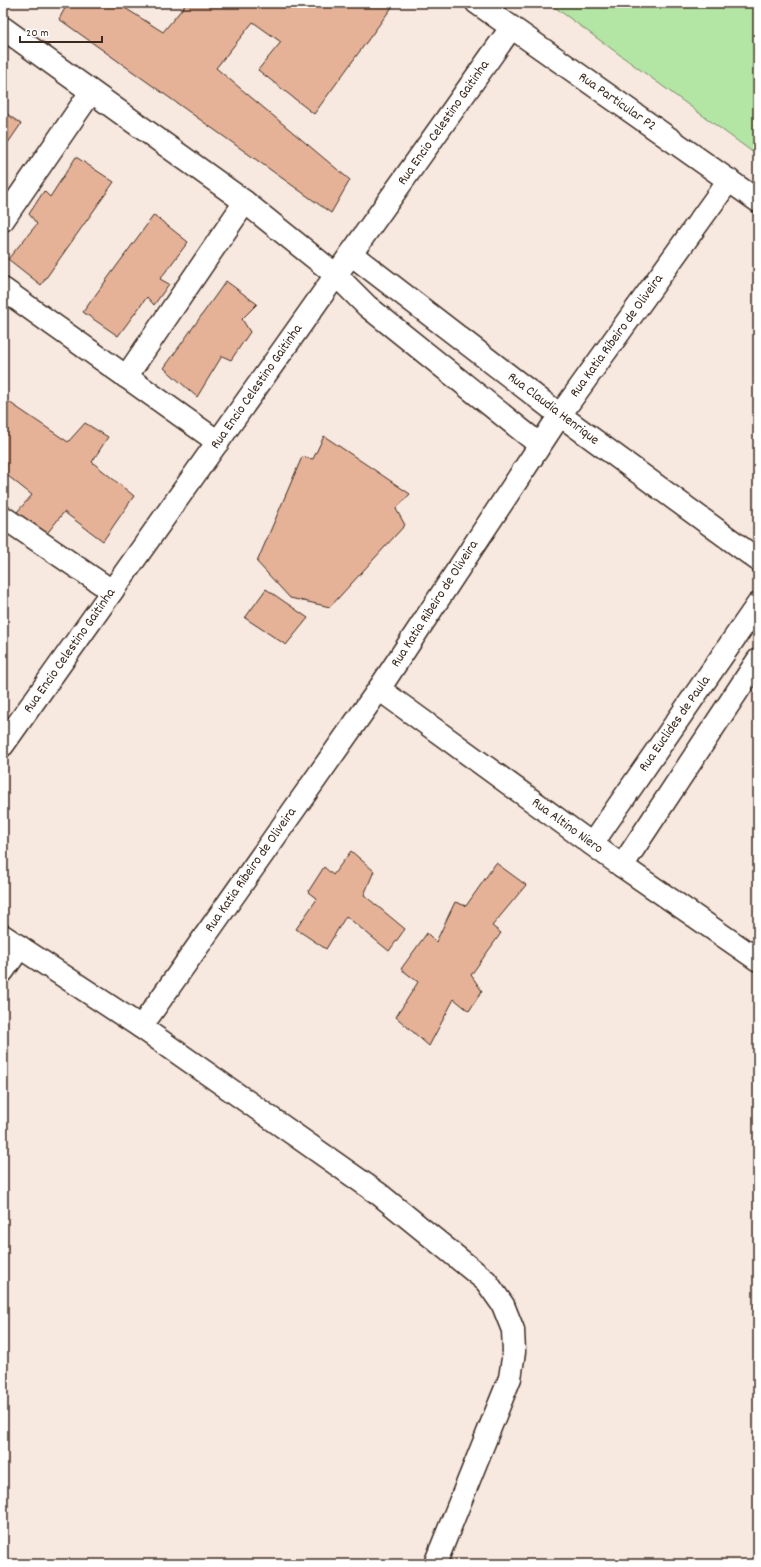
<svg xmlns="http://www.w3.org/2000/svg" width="761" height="1567" viewBox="0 0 761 1567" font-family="Dekko,sans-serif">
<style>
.green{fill:#b3e5a5;stroke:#778862}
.building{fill:#e5b298;stroke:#3b2a1e}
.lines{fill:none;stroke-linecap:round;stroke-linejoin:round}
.street-casing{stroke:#3b2a1e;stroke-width:25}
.street{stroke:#fff;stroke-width:22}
.labels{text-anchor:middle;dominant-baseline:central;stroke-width:3.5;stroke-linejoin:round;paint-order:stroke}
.street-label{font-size:14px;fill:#3b2a1e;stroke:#fff}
</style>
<rect width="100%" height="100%" fill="#f7e8e0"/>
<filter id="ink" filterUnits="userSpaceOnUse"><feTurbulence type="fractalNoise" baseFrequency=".025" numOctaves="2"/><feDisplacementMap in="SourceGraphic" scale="8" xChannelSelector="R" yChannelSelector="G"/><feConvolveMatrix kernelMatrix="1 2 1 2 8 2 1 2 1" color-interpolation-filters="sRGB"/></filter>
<g filter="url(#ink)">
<polygon class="green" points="549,3 742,3 758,10 758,156"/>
<g class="building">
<polygon points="68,3 117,3 163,32 187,3 395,3 314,114 258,70 281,42 253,22 216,68 350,180 331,213 59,19"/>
<polygon points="3,111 21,124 3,150"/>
<polygon points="76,157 114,182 41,285 8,259 37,224 29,214 44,191 50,197"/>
<polygon points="154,215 188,242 160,279 169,284 154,305 147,297 118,336 83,312"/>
<polygon points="226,281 257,304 242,319 250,332 231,360 222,356 197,397 164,368"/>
<polygon points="3,398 68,442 85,423 108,437 92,462 134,496 103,541 64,512 45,536 17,512 32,495 3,472"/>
<polygon points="324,436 410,494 396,509 405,525 330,607 290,598 257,562 302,457 313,459"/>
<polygon points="266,589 308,618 286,645 245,618"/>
<polygon points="351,851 374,871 364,895 405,929 389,951 346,916 326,949 296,929 317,899 308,892 324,867 333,875"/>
<polygon points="496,863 526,885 492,926 501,933 471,975 482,991 469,1011 454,999 429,1046 396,1017 418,982 401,969 427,933 436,942 455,902 466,906"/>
</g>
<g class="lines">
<defs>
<g id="street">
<polyline points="477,3 758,201"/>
<polyline points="3,28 245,202 336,275 367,306 540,445"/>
<polyline points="3,220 91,92"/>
<polyline points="351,254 560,415 758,560"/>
<polyline points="3,289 218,442"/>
<polyline points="126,377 245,202"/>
<polyline points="3,517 112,591"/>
<polyline points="379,689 622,866 758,960"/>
<polyline points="3,745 511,28"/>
<polyline points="592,844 758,604"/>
<polyline points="622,866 758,660"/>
<polyline points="3,936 141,1027 379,1194 486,1281 503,1305 513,1330 514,1352 510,1378 435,1564"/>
<polyline points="3,971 20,947"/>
<polyline points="141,1027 379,689 560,415 729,180"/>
</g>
</defs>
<use href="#street" class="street-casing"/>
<use href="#street" class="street"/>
</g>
</g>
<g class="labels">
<g class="street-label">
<text transform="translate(617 102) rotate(35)">Rua Particular P2</text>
<text transform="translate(444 123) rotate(-55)">Rua Encio Celestino Gaitinha</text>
<text transform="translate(617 336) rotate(-54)">Rua Katia Ribeiro de Oliveira</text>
<text transform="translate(257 387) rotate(-55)">Rua Encio Celestino Gaitinha</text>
<text transform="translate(553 409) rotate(37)">Rua Claudia Henrique</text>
<text transform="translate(435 604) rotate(-57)">Rua Katia Ribeiro de Oliveira</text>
<text transform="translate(70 651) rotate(-55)">Rua Encio Celestino Gaitinha</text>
<text transform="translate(675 724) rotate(-55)">Rua Euclides de Paula</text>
<text transform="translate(567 826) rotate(36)">Rua Altino Niero</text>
<text transform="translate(251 870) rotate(-55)">Rua Katia Ribeiro de Oliveira</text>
</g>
</g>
<rect width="761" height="1567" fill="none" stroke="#fff" stroke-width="16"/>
<rect x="8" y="8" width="745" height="1551" fill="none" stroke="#3b2a1e" stroke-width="1.5" filter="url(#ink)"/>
<path d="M20 36v6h82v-6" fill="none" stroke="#3b2a1e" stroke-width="2"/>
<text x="26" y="36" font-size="12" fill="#3b2a1e" stroke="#ffffff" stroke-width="3" paint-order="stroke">20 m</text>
</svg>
